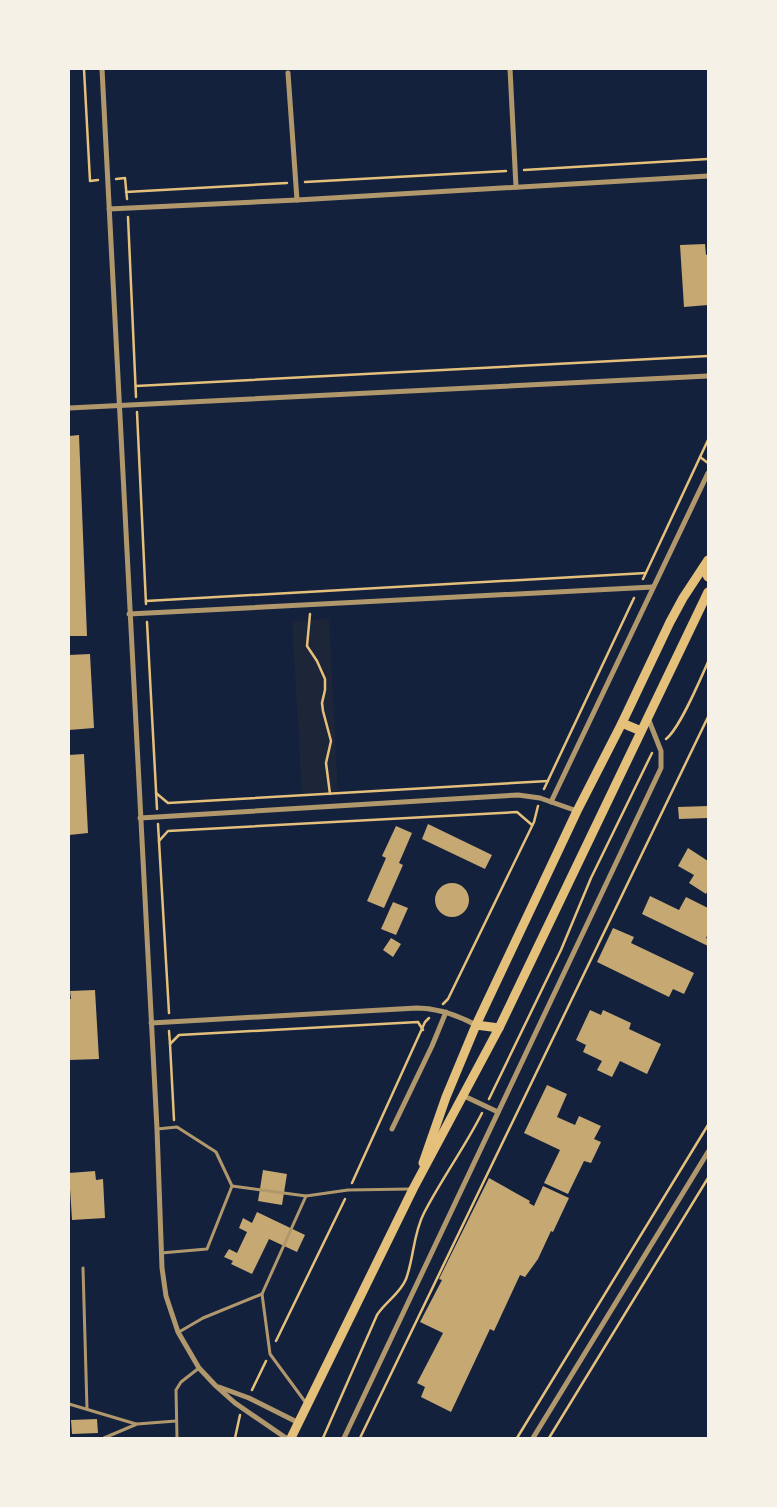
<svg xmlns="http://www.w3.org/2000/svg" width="777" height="1507" viewBox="0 0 777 1507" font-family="Overpass,sans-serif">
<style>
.green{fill:#1d2539}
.building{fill:#c6a872}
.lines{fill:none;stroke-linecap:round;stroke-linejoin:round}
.path{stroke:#e5c07b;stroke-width:2.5}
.service{stroke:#b1986c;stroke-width:3}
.minor{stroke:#b1986c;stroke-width:5}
.secondary{stroke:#e5c07b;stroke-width:9}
</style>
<rect width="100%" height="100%" fill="#14213d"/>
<polygon class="green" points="329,619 338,792 302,794 292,621"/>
<g class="building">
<polygon points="705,244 706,255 708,254 708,305 684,307 680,245"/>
<polygon points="79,435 87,636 69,636 69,436"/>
<polygon points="90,654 94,728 69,730 69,655"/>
<polygon points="84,754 88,833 69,835 69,755"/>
<polygon points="708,806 708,818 679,819 678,807"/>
<polygon points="428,824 492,855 485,869 422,839"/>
<polygon points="396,826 412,833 399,863 403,865 384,908 367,901 386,858 382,856"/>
<polygon points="688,848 708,861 708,890 706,894 689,883 694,875 678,866"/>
<circle cx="452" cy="900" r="17"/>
<polygon points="650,896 679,910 686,897 708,908 708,934 706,938 708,939 708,946 642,914"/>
<polygon points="393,902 408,908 396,935 381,929"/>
<polygon points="613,928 634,937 631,943 694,973 684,994 673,989 669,997 597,962"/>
<polygon points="391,938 401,944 393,957 383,950"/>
<polygon points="95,990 99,1059 69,1060 69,999 71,999 70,991"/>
<polygon points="590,1010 601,1015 603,1010 631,1023 629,1029 661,1044 647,1074 620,1061 612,1077 597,1070 602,1061 583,1052 586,1045 576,1040"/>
<polygon points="547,1085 567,1094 557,1117 575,1125 579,1116 601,1126 594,1139 601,1142 591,1163 584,1161 568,1194 544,1183 560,1150 524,1133"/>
<polygon points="263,1170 287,1174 282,1205 258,1201"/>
<polygon points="95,1171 96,1180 103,1179 105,1218 72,1220 69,1173"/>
<polygon points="489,1178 530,1201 529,1203 534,1206 543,1186 569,1198 553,1232 551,1231 538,1259 525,1277 520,1275 494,1331 490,1329 451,1412 421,1397 425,1387 417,1383 443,1333 420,1322 442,1280 439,1279"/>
<polygon points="257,1212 305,1235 297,1252 269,1239 252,1274 231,1264 233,1261 224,1257 229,1249 237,1253 247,1232 239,1228 243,1218 252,1223"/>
<polygon points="97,1419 98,1433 72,1434 71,1420"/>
</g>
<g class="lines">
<g class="path">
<polyline points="84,69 90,181 98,180"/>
<polyline points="524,170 708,159"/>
<polyline points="116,179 125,178 127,199"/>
<polyline points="305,182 506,171"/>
<polyline points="126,192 287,183"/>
<polyline points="128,217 136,397"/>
<polyline points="136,386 708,356"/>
<polyline points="137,412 146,604"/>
<polyline points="700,457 708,463"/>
<polyline points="643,579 708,440"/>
<polyline points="146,601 646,573"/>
<polyline points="310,614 307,646 317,661 325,679 325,690 322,703 323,711 331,741 326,763 330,794"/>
<polyline points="147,622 157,809"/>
<path d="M666,739c14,-11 34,-59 42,-77"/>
<polyline points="544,789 634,598"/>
<polyline points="156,793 168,803 548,781"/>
<polyline points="158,824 169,1013"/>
<polyline points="159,841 168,831 517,812 532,825"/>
<polyline points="443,1004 448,999 534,822 538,806"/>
<polyline points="169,1031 170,1044 179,1035 418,1022 423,1030"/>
<polyline points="170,1044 174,1120"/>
<polyline points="489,1099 561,950 591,878 652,753"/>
<polyline points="352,1183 425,1022 429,1018"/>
<polyline points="276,1341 345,1199"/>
<polyline points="252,1390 266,1361"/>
<polyline points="235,1438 240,1415"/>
<path d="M323,1438l54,-123c8,-13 23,-21 29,-36 8,-21 7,-45 18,-66 18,-35 41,-66 58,-100"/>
<polyline points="360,1438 708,717"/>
<polyline points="517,1438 708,1125"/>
<polyline points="549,1438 708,1178"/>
</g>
<g class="service">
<polyline points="157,1129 177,1127 216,1152 232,1186"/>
<polyline points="161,1253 207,1249 232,1186 306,1196"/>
<polyline points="83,1268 87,1409"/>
<polyline points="262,1294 270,1354 306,1403"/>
<polyline points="179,1332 203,1318 262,1294 306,1196 348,1190 410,1189"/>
<polyline points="69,1404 136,1424"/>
<polyline points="104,1438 137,1424 176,1421"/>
<polyline points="177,1438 176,1390 181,1382 199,1368"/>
</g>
<g class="minor">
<polyline points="102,69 157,1129 162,1268 166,1296 178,1332 199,1368 216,1386 235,1403 286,1438"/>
<polyline points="510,69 516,187"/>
<polyline points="288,73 297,200"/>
<polyline points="109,209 297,200 708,176"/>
<polyline points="69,408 708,376"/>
<polyline points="129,614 653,587"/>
<polyline points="551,802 708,473"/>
<polyline points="140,818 518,795 540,798 577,811"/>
<path d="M151,1023l266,-15c21,0 40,7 59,17"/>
<polyline points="464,1096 498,1112"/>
<polyline points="392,1129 432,1046 446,1012"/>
<polyline points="219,1387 249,1398 299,1423"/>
<polyline points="344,1438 661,768 661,751 648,718"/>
<polyline points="533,1438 708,1152"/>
</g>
<g class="secondary">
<polyline points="703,568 708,577"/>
<polyline points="622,723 641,731"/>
<polyline points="476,1025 499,1028"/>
<polyline points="423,1163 446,1097 476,1025 577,811 622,723 670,622 683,598 708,560"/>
<polyline points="291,1438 413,1189 499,1028 708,592"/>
</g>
</g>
<rect width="777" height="1507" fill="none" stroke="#f6f1e7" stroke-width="140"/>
</svg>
